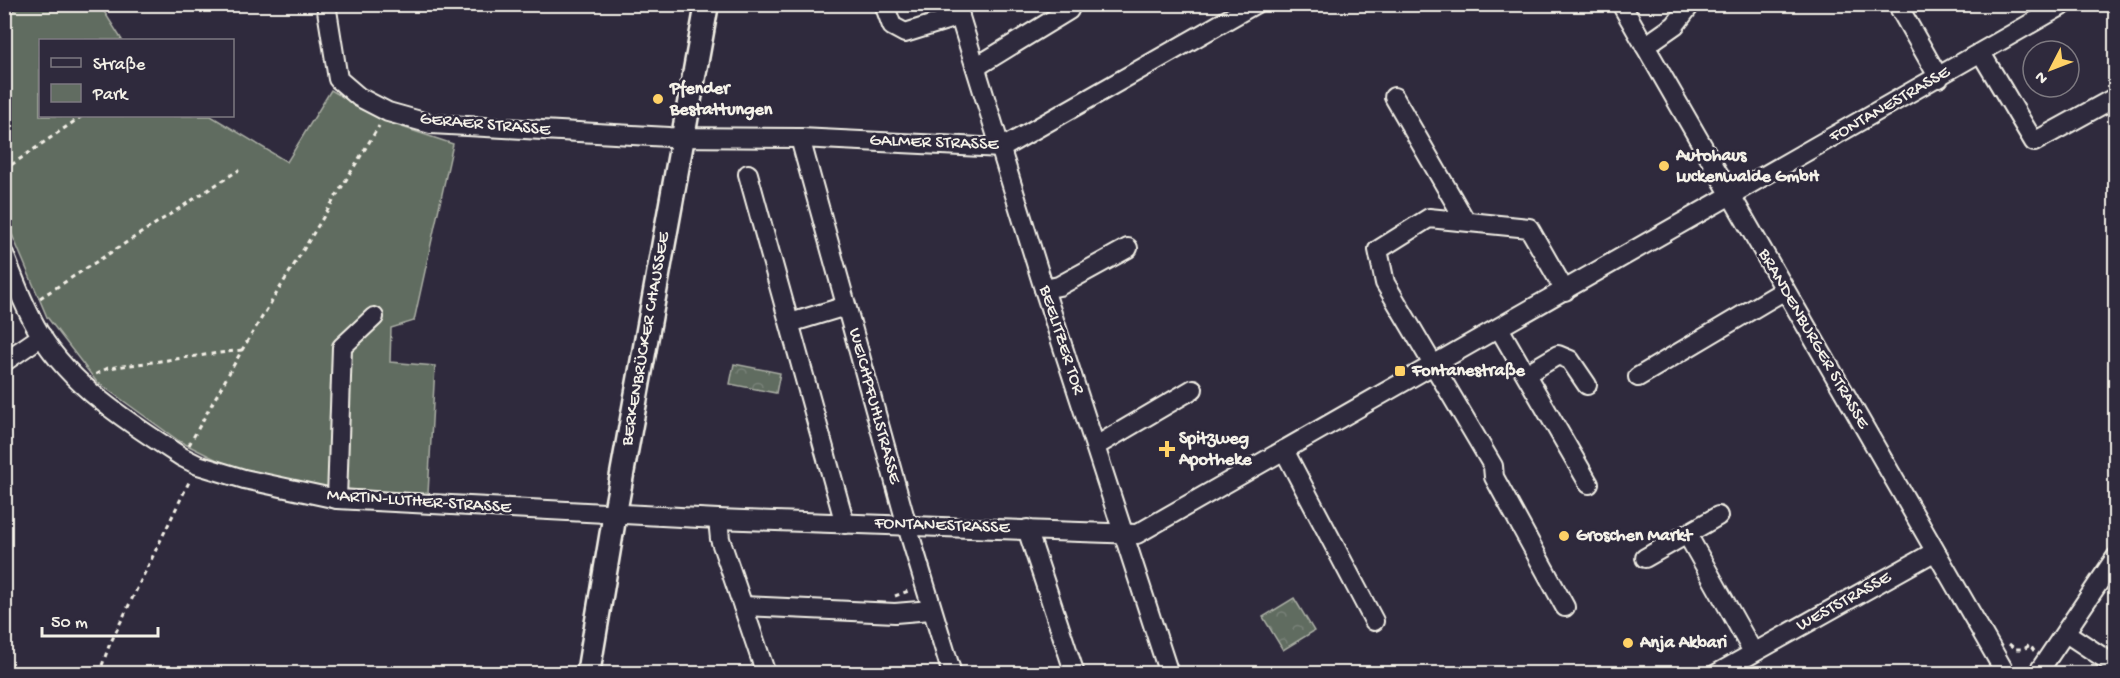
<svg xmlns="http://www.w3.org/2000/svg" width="2120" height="678" viewBox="0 0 2120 678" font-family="'Gochi Hand',sans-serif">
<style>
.green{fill:#616c61;stroke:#aaaea4;stroke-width:1.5}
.forest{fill:url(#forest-crowns);stroke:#aaaea4;stroke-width:1.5}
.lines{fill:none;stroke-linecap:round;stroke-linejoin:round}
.minor-casing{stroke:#f4f1e8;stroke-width:22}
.major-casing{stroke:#f4f1e8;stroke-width:27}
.path{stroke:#f4f1e8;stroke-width:3;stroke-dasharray:4.5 4.5;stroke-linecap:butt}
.minor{stroke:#2f2a3d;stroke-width:18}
.major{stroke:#2f2a3d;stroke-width:22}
.poi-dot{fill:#ffd166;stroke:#2f2a3d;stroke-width:2}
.labels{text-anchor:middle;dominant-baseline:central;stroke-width:5;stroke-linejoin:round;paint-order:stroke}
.poi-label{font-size:18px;font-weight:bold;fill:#f4f1e8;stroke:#2f2a3d;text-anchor:start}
.street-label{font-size:18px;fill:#f4f1e8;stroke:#2f2a3d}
</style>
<defs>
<pattern id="forest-crowns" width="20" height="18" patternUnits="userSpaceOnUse" patternTransform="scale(1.5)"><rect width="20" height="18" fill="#616c61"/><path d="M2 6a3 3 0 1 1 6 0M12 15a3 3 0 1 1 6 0" fill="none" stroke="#788178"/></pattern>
</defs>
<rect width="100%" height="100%" fill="#2f2a3d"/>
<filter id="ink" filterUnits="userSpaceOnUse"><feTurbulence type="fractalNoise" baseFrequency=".0167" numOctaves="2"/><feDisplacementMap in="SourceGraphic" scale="12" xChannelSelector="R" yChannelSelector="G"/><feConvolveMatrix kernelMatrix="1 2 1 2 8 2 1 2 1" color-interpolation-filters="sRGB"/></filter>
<g filter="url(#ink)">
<polygon class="green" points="23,5 100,5 122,40 40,40 40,116 211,116 287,162 331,90 384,121 453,144 414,321 391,328 390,362 435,366 428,494 324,488 245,474 179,441 96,381 47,317 5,218 4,16"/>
<g class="forest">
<polygon points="734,364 780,373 776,393 730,384"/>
<polygon points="1294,598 1314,631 1283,650 1263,617"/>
</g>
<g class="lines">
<defs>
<g id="minor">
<polyline points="326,4 338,79 359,97 388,112 431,124 669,137 800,138 1002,148 1255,4"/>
<polyline points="884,4 892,26 905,33 960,16"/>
<polyline points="956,4 1044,289 1169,674"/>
<polyline points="1621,4 2006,674"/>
<polyline points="1897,4 1939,78"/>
<polyline points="1645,46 1675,25 1691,4"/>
<polyline points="1981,53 2034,142 2116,97"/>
<polyline points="976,67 1069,10 1069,4"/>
<polyline points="1394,97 1465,220"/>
<polyline points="800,138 907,526 952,674"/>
<polyline points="748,174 845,524"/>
<path d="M4,254c11,28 21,55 36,80 33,54 91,90 142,123l16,8 46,14 93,20 381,20 419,15 928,-530"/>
<polyline points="1044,289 1059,286 1128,248"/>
<polyline points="1565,291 1529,228 1429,218 1378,250 1385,283 1493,466 1494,477 1565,607"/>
<polyline points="790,323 846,306"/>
<polyline points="1499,328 1589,484"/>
<polyline points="4,362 42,336"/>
<polyline points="1526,374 1558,355 1570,360 1587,385"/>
<polyline points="1638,377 1785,290"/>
<polyline points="1096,446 1193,389"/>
<polyline points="1284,450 1374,621"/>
<polyline points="337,499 342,347 374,317"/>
<polyline points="718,519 720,539 766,674"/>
<polyline points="1027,529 1075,674"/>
<polyline points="1687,534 1718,516"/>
<polyline points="1645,558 1687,534 1753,652"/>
<polyline points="743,606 895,613 931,610"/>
<polyline points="2066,633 2116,666"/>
<polyline points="1716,674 1934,552"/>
<polyline points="2037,674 2116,557"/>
</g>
<polyline id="major" points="588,674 615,513 707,4"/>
</defs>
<use href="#minor" class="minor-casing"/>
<use href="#major" class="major-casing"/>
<g class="path">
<polyline points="4,170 82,116"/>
<polyline points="40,298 239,170"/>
<polyline points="96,374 108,368 242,350"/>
<polyline points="189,445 242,350 379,126"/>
<polyline points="895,596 911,590"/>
<polyline points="2009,644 2015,649 2024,649 2030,645 2034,651"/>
<polyline points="99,674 109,646 190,480"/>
</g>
<use href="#minor" class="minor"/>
<use href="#major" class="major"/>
</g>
</g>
<g class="poi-dot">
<circle cx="658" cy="99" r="6"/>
<circle cx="1664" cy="166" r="6"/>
<rect x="1394" y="365" width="12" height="12" rx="3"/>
<path d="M1164 440h6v6h6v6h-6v6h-6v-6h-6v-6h6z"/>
<circle cx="1564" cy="536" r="6"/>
<circle cx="1628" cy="643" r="6"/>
</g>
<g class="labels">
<g class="poi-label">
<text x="670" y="89">Pfender<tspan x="670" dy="21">Bestattungen</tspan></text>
<text x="1676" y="156">Autohaus<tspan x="1676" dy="21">Luckenwalde GmbH</tspan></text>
<text x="1412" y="371">Fontanestraße</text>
<text x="1179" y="439">Spitzweg<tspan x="1179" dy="21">Apotheke</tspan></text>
<text x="1576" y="536">Groschen Markt</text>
<text x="1640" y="643">Anja Akbari</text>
</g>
<g class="street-label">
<text transform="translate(1890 105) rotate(-30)">FONTANESTRASSE</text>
<text transform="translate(485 125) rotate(5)">GERAER STRASSE</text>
<text transform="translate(934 143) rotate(2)">GALMER STRASSE</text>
<text transform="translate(646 339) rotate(-80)">BERKENBRÜCKER CHAUSSEE</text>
<text transform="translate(1813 339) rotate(60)">BRANDENBURGER STRASSE</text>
<text transform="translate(1061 340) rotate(72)">BEELITZER TOR</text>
<text transform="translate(874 406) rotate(75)">WEICHPFUHLSTRASSE</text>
<text transform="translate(419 502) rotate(4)">MARTIN-LUTHER-STRASSE</text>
<text transform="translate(942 526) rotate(2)">FONTANESTRASSE</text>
<text transform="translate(1844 602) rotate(-29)">WESTSTRASSE</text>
</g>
</g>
<rect width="2120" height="678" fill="none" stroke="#2f2a3d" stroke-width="24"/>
<rect x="12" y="12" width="2096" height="654" fill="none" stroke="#f4f1e8" stroke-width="2" filter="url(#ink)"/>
<rect x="39" y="39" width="195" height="78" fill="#2f2a3d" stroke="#7e7a81" stroke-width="1.5"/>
<rect x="51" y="58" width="30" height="9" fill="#2f2a3d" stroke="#7e7a81" stroke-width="1.5"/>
<text x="93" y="69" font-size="18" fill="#f4f1e8">Straße</text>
<rect x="51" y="84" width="30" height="18" fill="#616c61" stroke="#7e7a81" stroke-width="1.5"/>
<text x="93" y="99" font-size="18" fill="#f4f1e8">Park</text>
<g transform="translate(2051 69) rotate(228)"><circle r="28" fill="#2f2a3d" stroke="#7e7a81" stroke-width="1.5"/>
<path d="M0-4.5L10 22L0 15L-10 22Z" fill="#ffd166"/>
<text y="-9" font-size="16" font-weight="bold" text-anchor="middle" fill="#f4f1e8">N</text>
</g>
<path d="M42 627v9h116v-9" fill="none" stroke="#f4f1e8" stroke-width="3"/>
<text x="51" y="627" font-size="18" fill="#f4f1e8" stroke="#2f2a3d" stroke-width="4.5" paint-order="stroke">50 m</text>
</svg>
